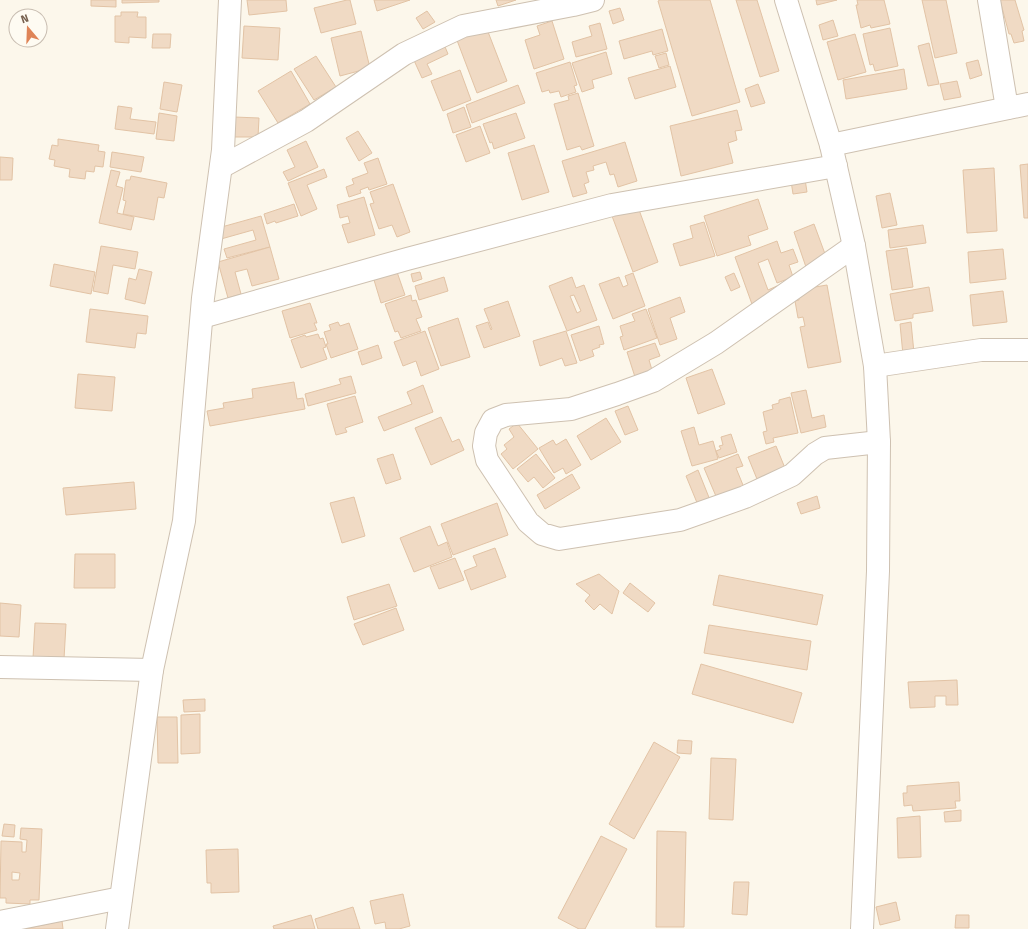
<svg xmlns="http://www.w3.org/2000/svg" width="1028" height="929" viewBox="0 0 1028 929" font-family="'Fira Sans',sans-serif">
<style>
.building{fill:#f0dac4;stroke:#e2c3a5;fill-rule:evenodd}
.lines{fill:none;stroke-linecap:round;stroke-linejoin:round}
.street-casing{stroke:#cec1b1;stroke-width:24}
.street{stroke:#fff;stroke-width:22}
</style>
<rect width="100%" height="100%" fill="#fcf7eb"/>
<g class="building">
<polygon points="91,0 116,0 116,7 91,6"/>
<polygon points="122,0 159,0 159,2 122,3"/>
<polygon points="247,0 286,0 287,11 249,15"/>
<polygon points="347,0 350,0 356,24 321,33 314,8"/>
<polygon points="374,0 410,0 377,11"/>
<polygon points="496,0 516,0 498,6"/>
<polygon points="660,0 710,0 740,102 692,116 658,1"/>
<polygon points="736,0 757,0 779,71 760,77"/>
<polygon points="816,0 837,0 817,5"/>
<polygon points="857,0 884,0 890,24 871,28 870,25 861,28 856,5 858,5"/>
<polygon points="922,0 946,0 957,53 935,58"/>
<polygon points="1000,0 1015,0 1024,30 1022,31 1024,41 1014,43 1011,34 1009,34"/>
<polygon points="620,8 624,20 613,24 609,11"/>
<polygon points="427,11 435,22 423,29 416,18"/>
<polygon points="121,12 138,12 137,17 146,17 146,38 129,37 129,43 115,42 115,16 121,16"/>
<polygon points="833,20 838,36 823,40 819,25"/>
<polygon points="552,21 564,59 534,69 525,40 540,35 537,26"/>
<polygon points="600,23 607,49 576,57 572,42 592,36 589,26"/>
<polygon points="485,24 507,81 477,93 455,35"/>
<polygon points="244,26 280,28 278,60 242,58"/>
<polygon points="890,28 898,66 875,71 873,64 870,65 863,34"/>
<polygon points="662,29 668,51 653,55 652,51 624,59 619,41"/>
<polygon points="361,31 370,68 340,76 331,38"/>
<polygon points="153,34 171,34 170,48 152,48"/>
<polygon points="855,34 866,72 838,80 827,42"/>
<polygon points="443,42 448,54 427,64 432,74 422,78 412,56"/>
<polygon points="929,43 939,84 928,86 918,46"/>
<polygon points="606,52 612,74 592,80 594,88 582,92 572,63"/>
<polygon points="666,53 669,65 659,68 655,56"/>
<polygon points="316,56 336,87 314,100 294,69"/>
<polygon points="978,60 982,75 970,79 966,63"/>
<polygon points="570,62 577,85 574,86 576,92 561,97 559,91 550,93 549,90 542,92 536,73"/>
<polygon points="670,66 676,87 635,99 628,78"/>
<polygon points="904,69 907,89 846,99 843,80"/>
<polygon points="460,70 471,100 443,111 431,81"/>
<polygon points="291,71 310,104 278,123 258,91"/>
<polygon points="957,81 961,97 944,100 940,84"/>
<polygon points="164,82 182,85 177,112 160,109"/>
<polygon points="758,84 765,103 751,107 745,89"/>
<polygon points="518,85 525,103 472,123 466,105"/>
<polygon points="578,93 594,146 582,150 580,146 567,150 554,104 569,100 568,96"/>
<polygon points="118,106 132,108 130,119 156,122 154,134 115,129"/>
<polygon points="464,107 471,127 453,133 447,114"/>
<polygon points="737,110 742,130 735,131 737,140 728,143 733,163 681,176 670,126"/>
<polygon points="159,113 177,116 174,141 156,139"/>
<polygon points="516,113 525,138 494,149 492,142 490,143 483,124"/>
<polygon points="234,117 259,118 258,137 233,137"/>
<polygon points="480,126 490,153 466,162 456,135"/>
<polygon points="358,131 372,153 359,161 346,138"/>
<polygon points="58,139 99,145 98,151 105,152 103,167 95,166 94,172 86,171 85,179 69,177 70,169 54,166 55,160 49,159 52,145 58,146"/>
<polygon points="306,141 318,167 288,181 283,172 295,167 287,150"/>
<polygon points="625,142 637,181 618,187 614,174 610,175 606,162 593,166 594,170 586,172 589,182 584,184 587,193 573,197 562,161"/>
<polygon points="534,145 549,192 522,200 508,153"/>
<polygon points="112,152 144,157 141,172 110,167"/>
<polygon points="0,157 13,158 12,180 0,180"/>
<polygon points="378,158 387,184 369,190 368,187 360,190 361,193 349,197 346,187 354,184 352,179 368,173 364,163"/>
<polygon points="1028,164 1028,218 1024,218 1020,165"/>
<polygon points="994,168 997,231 967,233 963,170"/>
<polygon points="324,169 327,177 307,185 317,209 301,216 288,183"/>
<polygon points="111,170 120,172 116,186 123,188 117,213 134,217 131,230 99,223"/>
<polygon points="131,176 167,183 164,198 158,197 154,220 123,214 126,201 123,200 126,180 130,180"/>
<polygon points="805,179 807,192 793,194 791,181"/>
<polygon points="393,184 410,232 397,237 392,225 379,229 370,204 374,203 370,192"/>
<polygon points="890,193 897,225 882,228 876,196"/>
<polygon points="364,197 375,235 348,243 342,225 350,223 348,216 340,218 337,205"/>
<polygon points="758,199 768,229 748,236 751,245 717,256 704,216"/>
<polygon points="294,204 298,216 276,223 275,221 267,224 264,214"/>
<polygon points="638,207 658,262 633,272 612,216"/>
<polygon points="261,216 270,247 227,258 224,249 256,240 253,230 221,239 218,228"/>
<polygon points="704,222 715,256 680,266 673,244 693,238 690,226"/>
<polygon points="814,224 828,262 807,270 794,232"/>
<polygon points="923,225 926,243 890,248 888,230"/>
<polygon points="777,241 781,253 793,249 798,262 789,265 793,277 777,283 768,259 758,263 768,290 777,286 781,296 753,307 735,257"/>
<polygon points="101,246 138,252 135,269 113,265 108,294 93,291"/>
<polygon points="270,247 279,279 252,286 247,269 235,272 241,294 228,298 218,262"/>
<polygon points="907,248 913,287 892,290 886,251"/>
<polygon points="1003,249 1006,279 970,283 968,252"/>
<polygon points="54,264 95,272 91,294 50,286"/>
<polygon points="139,269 152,272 145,304 125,299 129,278 136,280"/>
<polygon points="397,272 405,295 381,303 374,280"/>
<polygon points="420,272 422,279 413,282 411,274"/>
<polygon points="633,273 645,306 613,319 599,284 619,277 623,287 628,285 625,276"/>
<polygon points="734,273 740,287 731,291 725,277"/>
<polygon points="444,277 448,291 419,300 415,286"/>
<path d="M572,277l4,11 8,-3 13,35 -30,11 -18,-45zM574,295l7,16 -4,2 -7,-17z"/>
<polygon points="827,285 841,362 808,368 800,327 805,326 803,317 798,318 795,301 799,300 797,290"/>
<polygon points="929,287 933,311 913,314 913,318 895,321 890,294"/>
<polygon points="1003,291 1007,322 973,326 970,295"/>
<polygon points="411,295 412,301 416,300 422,317 416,319 421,331 401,338 398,331 395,332 385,304"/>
<polygon points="680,297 685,312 670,318 677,339 660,345 648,309"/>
<polygon points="508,301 520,336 484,348 476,326 488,322 491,330 492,329 484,309"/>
<polygon points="310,303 317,323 314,323 317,330 290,338 282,311"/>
<polygon points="90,309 148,316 146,334 137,333 135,348 86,342"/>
<polygon points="646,309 657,338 624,350 620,337 623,336 620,326 635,321 632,314"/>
<polygon points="458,318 470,357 441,366 428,328"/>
<polygon points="338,322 340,326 349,323 358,349 331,358 326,344 328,344 324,332 331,330 329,325"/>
<polygon points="911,322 914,353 903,355 900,324"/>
<polygon points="599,326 604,344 599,345 600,347 592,350 594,356 580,361 571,335"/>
<polygon points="425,331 439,369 421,376 416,361 403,366 394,342"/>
<polygon points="566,331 577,363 565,366 562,358 540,366 533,341"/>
<polygon points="318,334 320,339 323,338 326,347 323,348 327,359 301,368 291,340 305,335 306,337"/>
<polygon points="655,343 660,356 649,360 652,370 635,377 627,352"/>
<polygon points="378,345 382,358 362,365 358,352"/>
<polygon points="712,369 725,404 698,414 686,378"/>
<polygon points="78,374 115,377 112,411 75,408"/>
<polygon points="351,376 356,393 308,406 305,394 341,384 339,379"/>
<polygon points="294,382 297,399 303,398 305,409 210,426 207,411 224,408 223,403 253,398 252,389"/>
<polygon points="423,385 433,412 384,431 378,417 412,404 407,392"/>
<polygon points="806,390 812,418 824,415 826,427 801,433 791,393"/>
<polygon points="355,396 363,422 345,428 347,432 336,435 327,404"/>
<polygon points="790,397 798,433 773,438 774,442 766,444 763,432 767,431 763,412 773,409 772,405 779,403 779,400"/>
<polygon points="628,406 638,430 625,435 615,411"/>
<polygon points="441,417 452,442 459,439 464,450 431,465 415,428"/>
<polygon points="606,418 621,442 591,460 577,436"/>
<polygon points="517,423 538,449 513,469 501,454 507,449 504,445 514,437 509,429"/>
<polygon points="694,427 699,445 713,441 718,459 692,466 681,431"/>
<polygon points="731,434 737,452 719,458 716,451 721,449 719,446 723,445 721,437"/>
<polygon points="566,439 581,465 566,474 563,468 554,473 539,448 553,440 556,445"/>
<polygon points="776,446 787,473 759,484 748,457"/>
<polygon points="393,454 401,479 386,484 377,459"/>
<polygon points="536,454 555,478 543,488 534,477 528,482 517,469"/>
<polygon points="738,454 743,466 736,468 745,490 718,501 704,468"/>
<polygon points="698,470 712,505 700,510 686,476"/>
<polygon points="572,474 580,488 545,509 537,495"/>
<polygon points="134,482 136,509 66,515 63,488"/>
<polygon points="817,496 820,508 801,514 797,503"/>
<polygon points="354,497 365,536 342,543 330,503"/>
<polygon points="497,503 508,535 453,555 441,524"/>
<polygon points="430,526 438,546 447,542 452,557 414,572 400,538"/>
<polygon points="495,548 506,577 471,590 464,571 477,566 473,556"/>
<polygon points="75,554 115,554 115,588 74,588"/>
<polygon points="455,558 464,580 439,589 430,567"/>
<polygon points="599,574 619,591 612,614 600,604 594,610 585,601 590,595 576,584"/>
<polygon points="719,575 823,595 817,625 713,605"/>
<polygon points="630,583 655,603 648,612 623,593"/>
<polygon points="389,584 397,606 354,620 347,597"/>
<polygon points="0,603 21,605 19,637 0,636"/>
<polygon points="396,608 404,630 363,645 354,624"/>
<polygon points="35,623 66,624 64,659 33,658"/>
<polygon points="709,625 811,641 807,670 704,653"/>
<polygon points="701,664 802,693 793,723 692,694"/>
<polygon points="957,680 958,705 946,705 946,696 935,696 935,707 910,708 908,682"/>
<polygon points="205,699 205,711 184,712 183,700"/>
<polygon points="200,714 200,753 181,754 181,715"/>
<polygon points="157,717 177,717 178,763 158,763"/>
<polygon points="678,740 692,741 691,754 677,753"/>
<polygon points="654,742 680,757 634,839 609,824"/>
<polygon points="711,758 736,759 733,820 709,819"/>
<polygon points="959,782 960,801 955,801 956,808 913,811 912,805 904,806 903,793 907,793 907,786"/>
<polygon points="961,810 961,821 945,822 944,812"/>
<polygon points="920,816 921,857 898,858 897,818"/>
<polygon points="4,824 15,825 14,837 2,836"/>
<path d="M21,828l21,1 -3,71h-9v4l-24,-1v-5h-6l1,-57 21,1v10h4l1,-12 -7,-1zM12,872l8,1 -1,7h-7z"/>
<polygon points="657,831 686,832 684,927 656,927"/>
<polygon points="601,836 627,849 585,929 579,929 558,918"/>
<polygon points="238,849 239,892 211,893 211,883 207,883 206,850"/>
<polygon points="734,882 749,882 747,915 732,914"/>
<polygon points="403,894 410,926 399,929 386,929 385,922 375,924 370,901"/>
<polygon points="896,902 900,920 880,925 876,907"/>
<polygon points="353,907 360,929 318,929 315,919"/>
<polygon points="311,915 315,929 274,929 273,926"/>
<polygon points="956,915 969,915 969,928 955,928"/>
<polygon points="62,921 63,929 24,929"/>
</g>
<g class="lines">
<defs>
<g id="street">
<polyline points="786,0 831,145 854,246 875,366 879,442 878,571 862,929"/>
<polyline points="989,0 1007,108"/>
<polyline points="831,145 1028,104"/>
<polyline points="221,167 306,121 404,54 463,26 573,5 593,0"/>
<polyline points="854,246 716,343 653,381 617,394 571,409 506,415 493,420 486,433 484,446 487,460 528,522 542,534 559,539 680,520 745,497 792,475 815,454 825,448 879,442"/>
<polyline points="202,317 407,259 612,205 836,166"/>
<polyline points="875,366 981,350 1028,350"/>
<polyline points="0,667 152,670"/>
<polyline points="0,922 121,898"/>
<polyline points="117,929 152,670 184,521 203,298 223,150 230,0"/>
</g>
</defs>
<use href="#street" class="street-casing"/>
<use href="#street" class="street"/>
</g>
<g transform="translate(28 28) rotate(341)"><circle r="19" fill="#fefbf2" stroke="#c8bdb1"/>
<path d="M0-3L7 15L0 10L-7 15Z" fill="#df8457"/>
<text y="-6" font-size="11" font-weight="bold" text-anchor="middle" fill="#77614f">N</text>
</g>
</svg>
